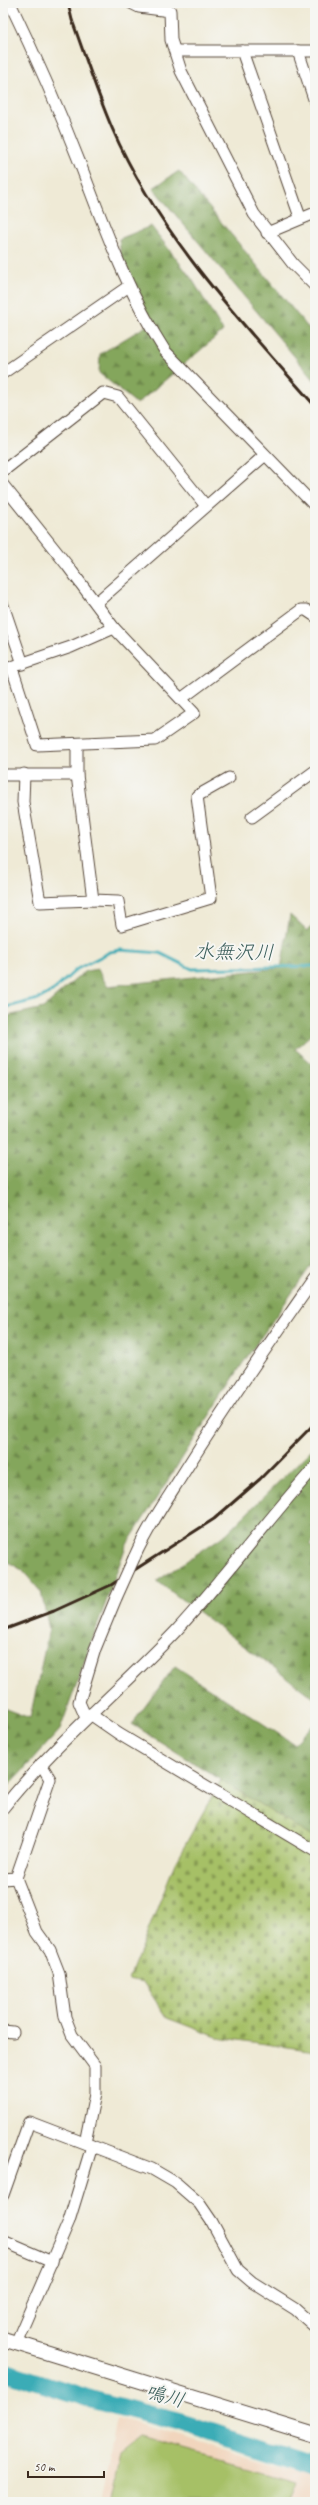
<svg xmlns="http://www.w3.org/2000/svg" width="318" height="2505" viewBox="0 0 318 2505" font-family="Caveat,'Klee One',sans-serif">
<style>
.built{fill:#f1d5bd}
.green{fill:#a6c066;stroke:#707542}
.forest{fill:url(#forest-firs);stroke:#60683c}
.cemetery{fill:url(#cemetery-stones);stroke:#707542}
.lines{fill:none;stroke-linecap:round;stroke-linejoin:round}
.stream{stroke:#3bacb6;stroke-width:3}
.river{stroke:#3bacb6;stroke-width:18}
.minor-casing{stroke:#56473a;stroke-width:13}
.tertiary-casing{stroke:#56473a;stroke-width:16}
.minor{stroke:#fff;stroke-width:11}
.tertiary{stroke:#fff;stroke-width:14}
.rail{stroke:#3b2a1e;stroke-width:3}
.minor-bridge-casing{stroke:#56473a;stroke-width:13;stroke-linecap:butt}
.minor-bridge{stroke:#fff;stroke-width:11}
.labels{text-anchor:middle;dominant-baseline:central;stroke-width:4;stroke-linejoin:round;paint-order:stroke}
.water-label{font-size:20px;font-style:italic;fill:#3b5e5b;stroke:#f6f6f2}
</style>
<defs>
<pattern id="forest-firs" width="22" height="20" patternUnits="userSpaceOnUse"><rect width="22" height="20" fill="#84a65b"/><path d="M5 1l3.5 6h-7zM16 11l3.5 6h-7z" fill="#6d874b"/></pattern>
<pattern id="cemetery-stones" width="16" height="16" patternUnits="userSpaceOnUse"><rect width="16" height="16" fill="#a6c066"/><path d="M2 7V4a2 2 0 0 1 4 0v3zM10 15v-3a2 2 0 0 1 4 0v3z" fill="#889c53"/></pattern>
</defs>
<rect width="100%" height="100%" fill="#f6f6f2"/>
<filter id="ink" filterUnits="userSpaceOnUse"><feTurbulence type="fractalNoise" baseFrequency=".025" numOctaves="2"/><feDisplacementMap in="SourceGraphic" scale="8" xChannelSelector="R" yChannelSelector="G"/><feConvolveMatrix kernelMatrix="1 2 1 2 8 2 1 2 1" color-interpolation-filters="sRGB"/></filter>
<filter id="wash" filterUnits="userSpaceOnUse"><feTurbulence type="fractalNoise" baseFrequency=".012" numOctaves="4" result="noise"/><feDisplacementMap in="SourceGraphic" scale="16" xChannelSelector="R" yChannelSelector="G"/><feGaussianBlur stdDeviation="0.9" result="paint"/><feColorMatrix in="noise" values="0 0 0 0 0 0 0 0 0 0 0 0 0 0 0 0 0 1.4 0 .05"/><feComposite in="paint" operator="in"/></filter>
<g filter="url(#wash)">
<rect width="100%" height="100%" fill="#efead6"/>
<polygon class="built" points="117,2418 315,2475 315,2502 100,2502"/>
<polygon class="green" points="140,2437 294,2480 286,2502 109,2502 120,2453"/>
<g class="forest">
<polygon points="179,171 315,336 315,381 153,188"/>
<polygon points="151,226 192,279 223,331 137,404 99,373 100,354 151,323 121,257 119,239"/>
<polygon points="290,915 307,931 315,922 315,1031 295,1049 315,1066 315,1260 243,1363 126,1546 60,1730 3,1792 3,1708 30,1718 49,1629 41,1592 22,1570 3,1559 3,1017 43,1008 85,971 98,969 107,986 281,968"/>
<polygon points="315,1446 315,1538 310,1545 315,1549 315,1699 157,1581 226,1534"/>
<polygon points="175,1666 294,1744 315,1723 315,1839 132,1724"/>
</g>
<polygon class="cemetery" points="221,1780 315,1839 315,2051 217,2037 167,2018 143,1982 129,1979 175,1863"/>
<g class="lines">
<polyline class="stream" points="3,1008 39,999 54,990 77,969 110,952 120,950 160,953 192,969 315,966"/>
<polyline class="river" points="3,2371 97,2401 190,2425 315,2466"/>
</g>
</g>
<g filter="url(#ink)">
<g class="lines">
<defs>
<g id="minor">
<path d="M10,3c25,52 48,104 69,158 25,65 48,131 86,190l150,155"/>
<polyline points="131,3 139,7 170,11 171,40 181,71 254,214 293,264 315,286"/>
<polyline points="175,51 315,51"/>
<polyline points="242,51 300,217"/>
<polyline points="298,51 315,102"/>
<polyline points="267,233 315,213"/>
<polyline points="3,373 129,286"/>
<polyline points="3,471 103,393 118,397 206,506"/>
<polyline points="3,485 67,565 114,628 194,713 155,740 37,745 12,668"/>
<polyline points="96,603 265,455"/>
<polyline points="3,605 23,664"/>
<polyline points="3,670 71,647 114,628"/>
<polyline points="181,699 301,610 306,610 315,616"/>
<polyline points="24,774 23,802 40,902 93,900 77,775 77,745"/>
<polyline points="3,775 77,775"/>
<polyline points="252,817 315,771"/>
<polyline points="93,900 118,901 122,925 211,898 197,796 229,778"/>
<path d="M134,1558c14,-32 34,-60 52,-89 41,-66 85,-128 129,-191"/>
<polyline points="90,1714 119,1734 315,1851"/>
<polyline points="86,1718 79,1702 95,1649 116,1598"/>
<polyline points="41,1764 50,1779 16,1878 37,1932 50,1950 59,1973 65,2017 72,2035 95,2066 95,2094 85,2143"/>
<path d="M3,1808c52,-65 116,-117 173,-177 49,-53 91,-111 139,-164"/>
<polyline points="3,1879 16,1878"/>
<polyline points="3,2031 13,2032"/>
<polyline points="3,2195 29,2122 152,2169 176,2183 199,2203 212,2222 238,2270 252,2282 295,2309 315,2327"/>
<polyline points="3,2241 52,2262"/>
<polyline points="16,2343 69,2221 92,2146"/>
</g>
<polyline id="tertiary" points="3,2339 315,2435"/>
</defs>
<use href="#minor" class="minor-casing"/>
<use href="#tertiary" class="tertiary-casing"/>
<use href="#minor" class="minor"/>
<use href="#tertiary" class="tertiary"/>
<g class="rail">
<path d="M68,3l4,17c13,36 25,73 40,108 46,106 128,193 203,278"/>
<polyline points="3,1630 54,1611 111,1585 214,1519 260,1479 315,1423"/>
</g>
<defs>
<polyline id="minor-bridge" points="116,1598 134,1558"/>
</defs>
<use href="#minor-bridge" class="minor-bridge-casing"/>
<use href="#minor-bridge" class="minor-bridge"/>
</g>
</g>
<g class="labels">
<g class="water-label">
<text transform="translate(234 952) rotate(1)">水無沢川</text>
<text transform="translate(165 2396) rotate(15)">鳴川</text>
</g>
</g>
<rect width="318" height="2505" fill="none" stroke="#f6f6f2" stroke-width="16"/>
<path d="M28 2471v6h76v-6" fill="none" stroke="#3b2a1e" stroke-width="2"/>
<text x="34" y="2471" font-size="12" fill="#3b2a1e" stroke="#f6f6f2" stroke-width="3" paint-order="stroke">50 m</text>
</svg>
